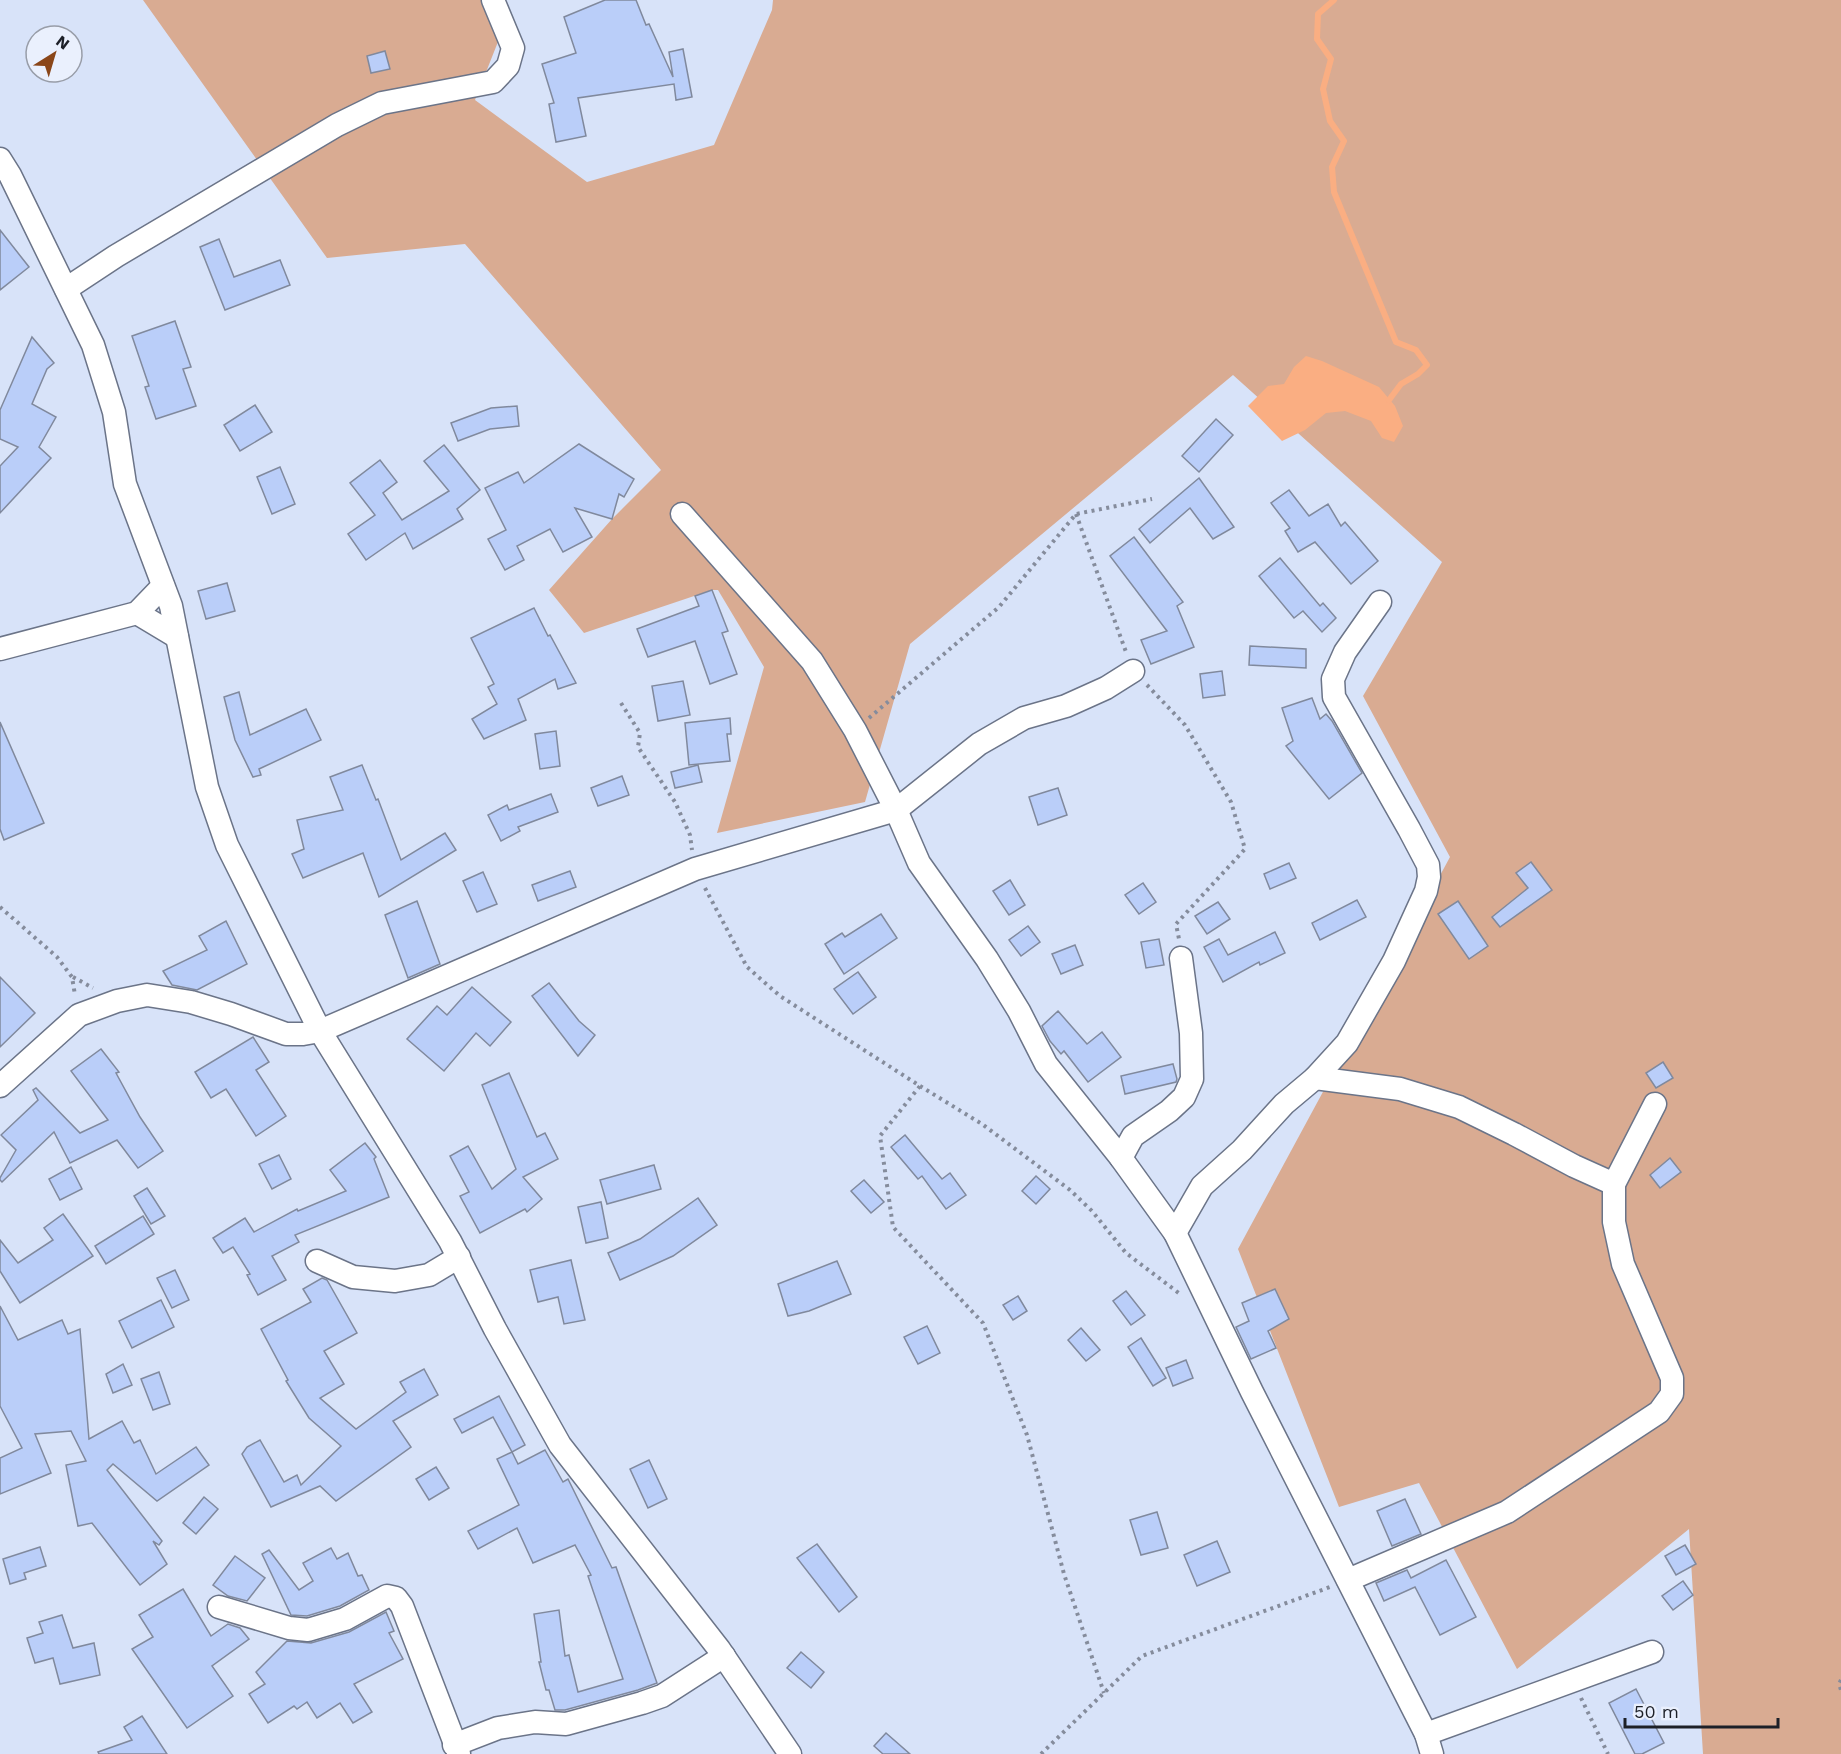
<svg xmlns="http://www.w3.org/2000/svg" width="1841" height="1754" viewBox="0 0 1841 1754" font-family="'Work Sans',sans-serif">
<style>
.green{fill:#d9ab92}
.water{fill:#faae82}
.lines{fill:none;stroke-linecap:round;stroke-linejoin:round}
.stream{stroke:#faae82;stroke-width:6}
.building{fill:#bacef9;stroke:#80899d;stroke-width:1.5}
.minor-casing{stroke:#6b7488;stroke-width:25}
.path{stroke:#858c9c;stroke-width:4;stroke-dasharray:3 4.5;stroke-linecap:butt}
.minor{stroke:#fff;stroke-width:22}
</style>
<rect width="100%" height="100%" fill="#d8e3f9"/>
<polygon class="green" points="143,0 504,0 507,19 475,100 587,182 714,145 772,10 773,0 1841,0 1841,1754 1703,1754 1689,1529 1517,1669 1419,1483 1339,1507 1238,1249 1450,857 1363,696 1442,562 1233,375 910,644 865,802 717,833 764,667 718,590 712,590 584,633 549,590 612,519 661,470 465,244 327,258"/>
<polygon class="water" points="1306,356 1322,361 1379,387 1395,406 1403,426 1394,442 1382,438 1371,421 1345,411 1326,413 1305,430 1282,441 1248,406 1268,386 1284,384 1294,367"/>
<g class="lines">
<polyline class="stream" points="1334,0 1318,14 1317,39 1331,59 1323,89 1330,121 1344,141 1332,167 1334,192 1396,342 1416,350 1427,365 1418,374 1401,384 1389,400"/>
</g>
<g class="building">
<polygon points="605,0 636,0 646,25 649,24 673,77 669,52 683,49 692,97 676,100 674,84 578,98 586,136 556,142 549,104 554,103 542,64 576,53 564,17"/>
<polygon points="385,51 390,69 371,73 367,56"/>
<polygon points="0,230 29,267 0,290"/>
<polygon points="219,239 234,277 280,260 290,285 225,310 200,247"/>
<polygon points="175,321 191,367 183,369 196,406 156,419 145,387 149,386 132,336"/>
<polygon points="32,337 54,363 47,369 32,404 56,417 39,447 51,458 0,513 0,466 18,447 0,439 0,410"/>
<polygon points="255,405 272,432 240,451 224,425"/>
<polygon points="517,406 519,426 490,429 458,441 451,423 491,408"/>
<polygon points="1216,419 1233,435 1199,472 1182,456"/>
<polygon points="579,444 634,479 624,497 619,494 612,519 575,508 592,537 563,552 550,529 517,546 524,560 505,570 488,539 506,530 485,488 518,472 524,483"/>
<polygon points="444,445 480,490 457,509 463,519 413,549 405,533 366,560 348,534 375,515 350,483 380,460 397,482 383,493 402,520 449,491 424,461"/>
<polygon points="280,467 295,504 272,514 257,477"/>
<polygon points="1199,478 1234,527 1213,539 1190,508 1150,543 1139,529"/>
<polygon points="1289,490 1309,516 1328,504 1341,526 1345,522 1378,561 1351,584 1315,542 1298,552 1285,531 1290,528 1271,503"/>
<polygon points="1134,537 1183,602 1177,606 1194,647 1151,664 1141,640 1167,631 1110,556"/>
<polygon points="1280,558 1320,606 1323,603 1336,618 1322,632 1303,611 1294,618 1259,576"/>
<polygon points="227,583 235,611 206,619 198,591"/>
<polygon points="712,590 728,631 722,633 737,674 710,684 695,641 648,657 637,629 699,606 695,596"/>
<polygon points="534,608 548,636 550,635 576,683 558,689 555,679 518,699 526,720 484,739 472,719 497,704 488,687 494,684 471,638"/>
<polygon points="1250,646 1306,649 1306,668 1249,665"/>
<polygon points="1222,671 1225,695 1203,698 1200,674"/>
<polygon points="683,681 690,715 658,721 652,686"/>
<polygon points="239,692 250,735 306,709 321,740 259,769 261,775 253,777 235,740 224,697"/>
<polygon points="1312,698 1320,719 1326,714 1332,721 1362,773 1329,799 1286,746 1293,741 1282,708"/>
<polygon points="730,718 731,734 727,734 730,761 689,765 685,723"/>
<polygon points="0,722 44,823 4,840 0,829"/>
<polygon points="556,731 560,766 540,769 535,734"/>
<polygon points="362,765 376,800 378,799 401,860 445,833 456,850 379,897 363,853 303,878 292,854 304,849 297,820 343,810 330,777"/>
<polygon points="698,765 702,782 675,788 671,772"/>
<polygon points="622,776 629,795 598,806 591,788"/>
<polygon points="1058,788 1067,815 1038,825 1029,797"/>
<polygon points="551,794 558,812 518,827 520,831 501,841 488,815 507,805 509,810"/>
<polygon points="1531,862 1552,890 1500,927 1492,917 1528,888 1516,873"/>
<polygon points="1289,863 1296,878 1270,889 1264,874"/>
<polygon points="570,871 576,887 538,901 532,885"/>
<polygon points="483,872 497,904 477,912 463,881"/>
<polygon points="1010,880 1025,905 1009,915 993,891"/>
<polygon points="1143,883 1156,902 1139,914 1125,895"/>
<polygon points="1357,900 1366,917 1320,940 1312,923"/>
<polygon points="417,901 440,964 408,978 385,915"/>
<polygon points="1458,901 1488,946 1469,959 1438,914"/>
<polygon points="1218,902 1230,919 1207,934 1195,916"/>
<polygon points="881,914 897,938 844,974 825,944 842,933 845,937"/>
<polygon points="226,921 247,964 197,990 172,985 163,971 207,950 199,936"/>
<polygon points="1028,926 1040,942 1021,956 1009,940"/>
<polygon points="1275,932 1285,953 1260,965 1259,962 1223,982 1204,947 1219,939 1228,955"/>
<polygon points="1159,939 1164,965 1146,968 1141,942"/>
<polygon points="1075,945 1083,965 1061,974 1052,954"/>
<polygon points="858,972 876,997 853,1014 834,989"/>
<polygon points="0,977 35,1013 0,1047"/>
<polygon points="549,983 579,1021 595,1035 578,1056 532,996"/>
<polygon points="472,987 511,1022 490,1046 476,1033 444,1071 407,1039 437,1006 447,1015"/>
<polygon points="1058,1011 1087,1044 1102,1032 1121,1057 1088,1082 1064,1051 1061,1054 1050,1041 1042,1026"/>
<polygon points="253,1037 269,1062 256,1070 286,1116 256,1136 226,1089 211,1098 195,1072"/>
<polygon points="101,1049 119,1072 116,1073 140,1117 163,1151 138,1168 117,1140 70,1163 54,1132 2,1182 0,1180 0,1178 16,1150 1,1135 38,1100 33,1090 36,1088 80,1133 108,1120 71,1071"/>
<polygon points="1663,1062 1673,1078 1656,1088 1646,1073"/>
<polygon points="1173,1064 1177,1079 1176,1082 1125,1094 1121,1076"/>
<polygon points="509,1073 537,1137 545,1133 558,1159 523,1177 542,1199 527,1212 525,1209 480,1233 460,1196 469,1192 450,1156 468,1146 492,1189 516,1169 482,1085"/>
<polygon points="905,1135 942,1179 950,1173 966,1195 946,1209 922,1176 918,1179 891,1147"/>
<polygon points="365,1143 376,1157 374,1159 389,1197 295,1235 299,1242 272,1256 286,1280 258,1295 247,1275 250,1274 233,1247 223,1253 213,1238 245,1218 254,1232 297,1209 298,1211 346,1191 330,1170"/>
<polygon points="279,1155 291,1179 272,1189 259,1164"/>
<polygon points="1670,1158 1681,1172 1660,1188 1650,1175"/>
<polygon points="654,1165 661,1189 607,1204 600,1180"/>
<polygon points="71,1167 82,1189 60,1200 49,1179"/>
<polygon points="1036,1176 1050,1189 1036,1204 1022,1191"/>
<polygon points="864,1180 884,1202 871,1213 851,1191"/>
<polygon points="147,1188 165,1216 151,1224 134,1196"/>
<polygon points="698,1198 717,1225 673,1256 620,1280 608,1253 640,1239"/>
<polygon points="601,1202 608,1238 586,1243 578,1207"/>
<polygon points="63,1214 93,1256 20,1303 0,1271 0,1240 18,1263 53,1240 44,1228"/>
<polygon points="143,1216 154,1234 106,1264 95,1246"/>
<polygon points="571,1260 585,1320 564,1324 558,1297 538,1302 530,1270"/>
<polygon points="837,1261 851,1294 809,1311 788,1316 778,1284"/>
<polygon points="175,1270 189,1300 172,1308 157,1278"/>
<polygon points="322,1278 327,1280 357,1333 324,1351 344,1384 320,1398 356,1429 406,1392 400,1382 424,1369 438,1395 393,1421 411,1447 336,1501 320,1486 271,1507 242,1454 247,1447 260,1440 284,1482 297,1475 301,1485 341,1446 309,1418 286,1381 288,1380 261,1329 311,1302 303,1289"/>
<polygon points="1275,1289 1289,1319 1268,1331 1276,1348 1251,1359 1236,1327 1249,1321 1242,1303"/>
<polygon points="1126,1291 1145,1315 1131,1325 1113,1301"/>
<polygon points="1018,1296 1027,1311 1013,1320 1003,1305"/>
<polygon points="161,1300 174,1327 132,1348 119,1321"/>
<polygon points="0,1306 18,1340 62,1320 68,1334 80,1329 89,1439 122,1421 134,1443 140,1440 156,1474 196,1447 209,1465 157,1501 113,1464 107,1470 162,1541 159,1545 153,1541 167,1564 140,1585 92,1523 78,1526 66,1465 86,1461 71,1431 35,1434 51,1473 0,1494 0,1458 22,1448 0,1406"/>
<polygon points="927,1326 940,1353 918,1364 904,1337"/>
<polygon points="1081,1328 1100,1350 1086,1361 1068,1340"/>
<polygon points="1141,1338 1166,1378 1153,1386 1128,1347"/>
<polygon points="1186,1360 1193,1378 1173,1386 1166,1368"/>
<polygon points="123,1364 132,1385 113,1393 106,1374"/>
<polygon points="159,1372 170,1404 153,1410 141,1379"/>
<polygon points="499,1396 525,1445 512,1452 493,1417 462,1433 454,1419"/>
<polygon points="545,1450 563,1482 568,1479 612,1568 616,1567 657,1683 638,1690 565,1710 555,1710 549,1690 546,1690 539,1662 541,1662 534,1614 559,1610 565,1656 569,1655 578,1692 623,1679 588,1576 591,1575 575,1545 533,1563 517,1528 478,1549 468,1531 519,1505 497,1459 512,1452 518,1464"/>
<polygon points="649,1460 667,1499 648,1508 630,1469"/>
<polygon points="436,1467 449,1488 429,1500 416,1479"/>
<polygon points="204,1497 218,1509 196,1534 183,1523"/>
<polygon points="1405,1499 1421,1534 1392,1546 1377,1511"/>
<polygon points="1157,1512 1168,1548 1141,1555 1130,1520"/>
<polygon points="1217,1541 1230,1572 1197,1586 1184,1555"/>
<polygon points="817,1544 857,1597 839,1612 797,1558"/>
<polygon points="1685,1545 1696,1564 1676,1575 1665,1556"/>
<polygon points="40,1547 46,1566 24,1573 26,1579 10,1584 3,1559"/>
<polygon points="331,1548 337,1559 348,1553 358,1576 362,1575 369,1590 340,1606 307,1616 291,1615 262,1554 269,1550 299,1590 313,1581 303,1563"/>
<polygon points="235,1556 265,1578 247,1601 228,1596 213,1585"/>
<polygon points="1446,1560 1476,1617 1440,1635 1415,1587 1384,1601 1376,1583 1407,1570 1411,1578"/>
<polygon points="1683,1581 1693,1595 1673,1610 1662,1596"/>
<polygon points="183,1589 211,1636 228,1624 240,1628 249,1639 212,1666 233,1696 187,1728 132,1649 153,1637 139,1615"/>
<polygon points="386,1612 394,1631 389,1633 403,1659 354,1684 372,1712 353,1723 340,1703 317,1718 307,1702 297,1709 294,1706 268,1723 249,1694 265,1684 256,1672 287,1641 311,1643 349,1632"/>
<polygon points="62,1615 73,1648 94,1643 100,1675 60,1684 53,1658 35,1663 27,1638 43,1633 39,1622"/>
<polygon points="801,1652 824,1672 811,1688 787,1668"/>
<polygon points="1636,1689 1664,1743 1642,1754 1635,1754 1609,1703"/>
<polygon points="142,1716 167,1754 99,1754 98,1752 132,1740 124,1727"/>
<polygon points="886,1733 910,1754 883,1754 874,1746"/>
</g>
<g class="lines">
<defs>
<g id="minor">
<polyline points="0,159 10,175 93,345 114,412 125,484 171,606 207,787 227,845 320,1031 450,1241 495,1329 560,1445 719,1649 790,1754"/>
<polyline points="66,289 116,256 337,125 382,103 493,82 508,66 513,48 493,0"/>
<polyline points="682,514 812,661 855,730 896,810 919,863 987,959 1019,1011 1046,1064 1121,1158 1175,1233 1252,1392 1426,1734 1432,1754"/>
<polyline points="137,613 177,637"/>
<polyline points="0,649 137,613 163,586"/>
<polyline points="1315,1078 1400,1089 1459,1107 1514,1134 1574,1166 1614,1184"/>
<polyline points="0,1086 79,1015 117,1001 147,995 191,1002 231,1014 286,1034 303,1034 320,1031 695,869 896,810 979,744 1024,718 1066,706 1106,688 1133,671"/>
<polyline points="1121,1158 1133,1136 1169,1111 1184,1097 1192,1079 1191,1033 1181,958"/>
<polyline points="1175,1233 1202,1186 1242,1150 1284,1104 1315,1078 1347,1043 1394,961 1426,891 1429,877 1428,865 1409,829 1334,697 1333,679 1345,652 1380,602"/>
<polyline points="317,1261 353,1277 395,1281 429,1275 459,1257"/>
<polyline points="1348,1580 1507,1512 1659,1412 1672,1394 1672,1378 1623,1264 1614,1222 1614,1184 1655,1104"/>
<polyline points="219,1607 289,1628 308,1630 345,1619 387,1596 396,1598 402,1606 459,1754"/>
<polyline points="1426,1734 1652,1652"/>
<polyline points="454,1745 498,1728 535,1722 566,1724 642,1703 662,1696 724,1656"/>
</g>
</defs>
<use href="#minor" class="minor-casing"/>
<g class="path">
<polyline points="1076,514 1126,652"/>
<polyline points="1147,685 1185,725 1231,802 1245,849 1176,924 1179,939"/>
<polyline points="621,703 640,733 638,747 675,802 690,835 692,850"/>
<polyline points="869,718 999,607 1076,514 1152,499"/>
<polyline points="705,888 747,967 780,996 920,1086 880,1136 893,1227 983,1323 1027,1435 1064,1574 1104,1693"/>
<polyline points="0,907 57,957 72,977 75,995"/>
<polyline points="73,977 93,988"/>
<polyline points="920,1086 982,1124 1070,1190 1092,1211 1126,1253 1180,1294"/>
<polyline points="1841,1680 1839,1684 1841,1690"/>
<polyline points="1581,1698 1608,1754"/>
<polyline points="1041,1754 1142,1656 1330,1587"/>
</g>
<use href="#minor" class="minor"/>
</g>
<g transform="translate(54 54) rotate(37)"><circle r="28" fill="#eaf0fd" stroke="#989da8" stroke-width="1.5"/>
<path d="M0-4.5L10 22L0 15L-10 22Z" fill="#8a4619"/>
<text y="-9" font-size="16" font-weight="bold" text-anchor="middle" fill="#1d2028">N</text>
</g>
<path d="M1625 1718v9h153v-9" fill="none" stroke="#1d2028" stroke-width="3"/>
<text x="1634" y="1718" font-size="18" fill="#1d2028" stroke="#eaf0fd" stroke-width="4.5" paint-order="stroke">50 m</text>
</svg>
